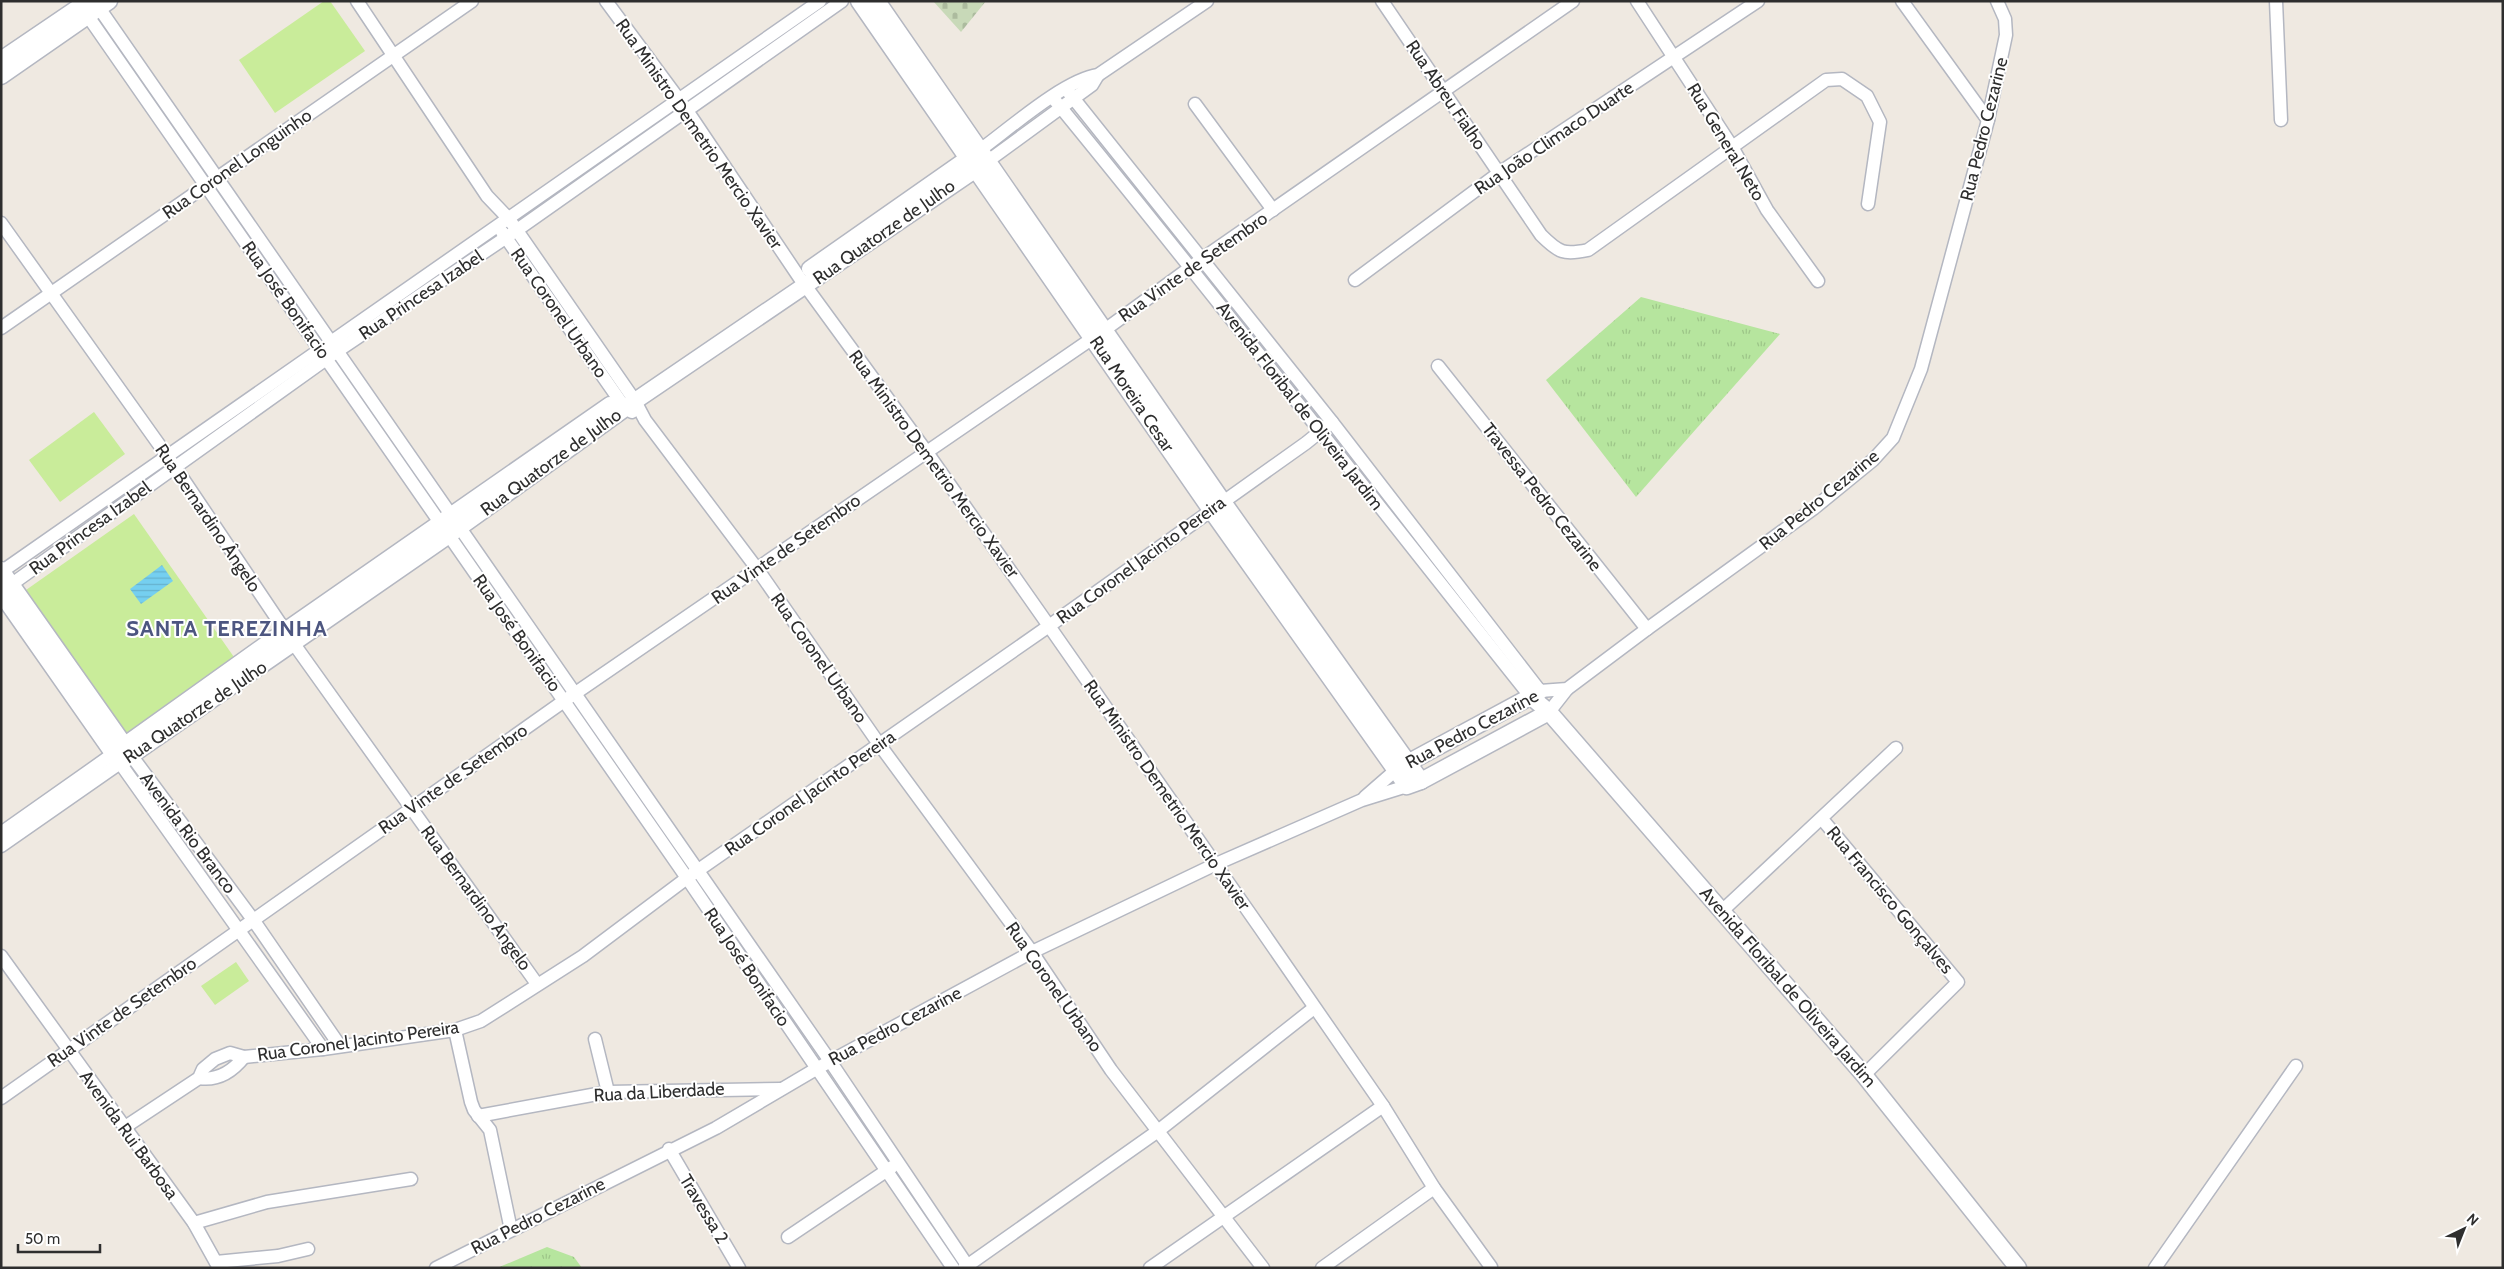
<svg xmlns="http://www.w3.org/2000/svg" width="2504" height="1269" viewBox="0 0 2504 1269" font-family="Cabin,sans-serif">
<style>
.grass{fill:url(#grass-tufts)}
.cemetery{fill:url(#cemetery-stones)}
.pitch{fill:#c9ec9a}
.water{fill:url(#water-rules)}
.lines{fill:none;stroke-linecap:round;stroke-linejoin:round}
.minor-casing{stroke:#b4b7c1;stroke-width:15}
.tertiary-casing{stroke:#b4b7c1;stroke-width:19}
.minor{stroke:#fff;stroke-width:12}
.tertiary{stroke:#fff;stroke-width:16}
.labels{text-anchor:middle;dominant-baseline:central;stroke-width:4;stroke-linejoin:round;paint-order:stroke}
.street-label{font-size:18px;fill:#2e2e2e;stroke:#fff}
.district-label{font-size:22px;font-weight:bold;letter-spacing:1px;fill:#4d5680;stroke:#fff}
</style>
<defs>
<pattern id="grass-tufts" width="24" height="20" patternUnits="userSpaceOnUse" patternTransform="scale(1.25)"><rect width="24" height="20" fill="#b6e59e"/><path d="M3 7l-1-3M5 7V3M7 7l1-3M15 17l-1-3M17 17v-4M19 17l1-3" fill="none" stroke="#9dc588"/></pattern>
<pattern id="cemetery-stones" width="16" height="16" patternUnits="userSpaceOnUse" patternTransform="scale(1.25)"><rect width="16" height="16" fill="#c8d9b8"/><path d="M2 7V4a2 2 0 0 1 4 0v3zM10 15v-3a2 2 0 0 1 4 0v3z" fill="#acbb9e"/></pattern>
<pattern id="water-rules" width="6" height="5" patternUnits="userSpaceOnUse" patternTransform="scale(1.25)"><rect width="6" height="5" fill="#75cff0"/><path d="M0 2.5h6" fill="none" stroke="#66b2ce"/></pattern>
</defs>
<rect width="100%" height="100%" fill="#efe9e1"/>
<g class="grass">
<polygon points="1641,297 1780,334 1636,497 1546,380"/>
<polygon points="547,1247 574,1257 582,1268 497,1268"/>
</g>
<polygon class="cemetery" points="933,1 986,1 961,32"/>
<g class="pitch">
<polygon points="324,1 330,1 365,51 275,113 239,60"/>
<polygon points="94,412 125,454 60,502 29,460"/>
<polygon points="134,514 236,660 128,735 26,590"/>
<polygon points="236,962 249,981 215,1005 201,986"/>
</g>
<polygon class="water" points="162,565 173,581 141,604 130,589"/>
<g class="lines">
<defs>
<g id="minor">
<polyline points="357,1 487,196 509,219 635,401 645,420 758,570 879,744 1032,952 1111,1070 1263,1268"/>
<polyline points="606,1 686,109 799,277 926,451 1049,626 1260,928 1383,1106 1434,1188 1491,1267"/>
<path d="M1382,1l159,234c18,18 23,20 47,15l238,-170 16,-1 25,17 13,26 -12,82"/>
<polyline points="1637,1 1731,145 1767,210 1818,281"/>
<polyline points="1902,1 1988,120"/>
<polyline points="2276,1 2281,120"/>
<polyline points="95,2 830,1061 967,1265"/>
<polyline points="83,9 687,878 953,1268"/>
<polyline points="1066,89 1332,422 1540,691 1567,689 1647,629 1813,509 1873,460 1893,438 1921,369 1988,120 2006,35 2005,19 1997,1"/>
<path d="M1053,98c162,197 318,399 477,598"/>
<polyline points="1195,104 1273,210"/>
<path d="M980,150c29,-21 84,-70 118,-75l109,-74"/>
<polyline points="988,161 1092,85 1098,75"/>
<polyline points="1,223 175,467 294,644 537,984"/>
<polyline points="502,232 625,408 632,412"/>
<polyline points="1355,280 1499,173 1758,1"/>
<polyline points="1,328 472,1"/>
<polyline points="1438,366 1647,629"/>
<polyline points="1,572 820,1"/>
<polyline points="5,589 336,352 517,230 842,1"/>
<polyline points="1549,712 1567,689"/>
<polyline points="131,755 254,921 340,1046"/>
<polyline points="1365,797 1396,770"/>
<polyline points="1822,819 1958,982 1864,1075"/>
<polyline points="1,833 113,754"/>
<polyline points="1,846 120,763 323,1049"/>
<polyline points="1723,910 1896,748"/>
<polyline points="1,956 194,1223 219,1268"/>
<polyline points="455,1030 471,1102 474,1110 490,1130 511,1230"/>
<polyline points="595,1039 608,1092"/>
<path d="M199,1078c19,3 33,-6 45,-21"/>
<polyline points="1,1098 564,701 1106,329 1202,259 1573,1"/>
<polyline points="478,1116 608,1092 781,1089"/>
<polyline points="125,1127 199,1078 203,1069 215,1059 230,1053 244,1057 323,1049 455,1030 481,1021 583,956 687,878 1049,626 1306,443 1332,422"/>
<polyline points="669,1149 739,1268"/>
<polyline points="194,1223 267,1202 411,1179"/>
<polyline points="788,1237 892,1167"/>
<polyline points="216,1262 278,1256 308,1249"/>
<polyline points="436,1268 716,1128 816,1069 1032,952 1216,864 1362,800 1407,786"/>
<polyline points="964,1268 1158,1131 1314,1008"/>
<polyline points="1150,1268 1383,1106"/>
<polyline points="1322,1268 1434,1188"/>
<polyline points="2155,1268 2296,1066"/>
</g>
<g id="tertiary">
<polyline points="859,1 1211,510 1407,786 1421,781 1549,712"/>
<polyline points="877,1 1223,502 1421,781"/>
<polyline points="1,60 88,1"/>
<polyline points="1,76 109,1"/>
<polyline points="810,269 980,150"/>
<polyline points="1,570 130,753"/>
<polyline points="1,593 120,763 449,535 635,401 988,161"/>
<polyline points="1530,696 1549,712 1864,1075 2018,1268"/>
<polyline points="114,753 285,631 610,405"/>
<polyline points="1400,767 1539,692"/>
</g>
</defs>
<use href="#minor" class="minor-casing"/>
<use href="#tertiary" class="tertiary-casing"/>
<use href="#minor" class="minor"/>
<use href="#tertiary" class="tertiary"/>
</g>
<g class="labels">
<g class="street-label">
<text transform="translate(1446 95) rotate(56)">Rua Abreu Fialho</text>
<text transform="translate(1984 129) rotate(-76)">Rua Pedro Cezarine</text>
<text transform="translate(699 134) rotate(55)">Rua Ministro Demetrio Mercio Xavier</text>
<text transform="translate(1554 138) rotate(-34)">Rua João Climaco Duarte</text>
<text transform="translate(1726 142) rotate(59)">Rua General Neto</text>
<text transform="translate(237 164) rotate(-35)">Rua Coronel Longuinho</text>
<text transform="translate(884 232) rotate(-35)">Rua Quatorze de Julho</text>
<text transform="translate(1193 267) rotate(-35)">Rua Vinte de Setembro</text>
<text transform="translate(421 295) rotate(-34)">Rua Princesa Izabel</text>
<text transform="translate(286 300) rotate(55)">Rua José Bonifacio</text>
<text transform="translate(559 313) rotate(55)">Rua Coronel Urbano</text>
<text transform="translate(1132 394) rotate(56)">Rua Moreira Cesar</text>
<text transform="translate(1300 406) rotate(52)">Avenida Floribal de Oliveira Jardim</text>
<text transform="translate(551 462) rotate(-36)">Rua Quatorze de Julho</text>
<text transform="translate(934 464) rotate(54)">Rua Ministro Demetrio Mercio Xavier</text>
<text transform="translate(1542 497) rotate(52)">Travessa Pedro Cezarine</text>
<text transform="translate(1819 500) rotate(-39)">Rua Pedro Cezarine</text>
<text transform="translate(208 518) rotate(56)">Rua Bernardino Ângelo</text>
<text transform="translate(90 528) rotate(-36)">Rua Princesa Izabel</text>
<text transform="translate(786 549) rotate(-35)">Rua Vinte de Setembro</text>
<text transform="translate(1141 560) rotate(-36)">Rua Coronel Jacinto Pereira</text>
<text transform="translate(517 633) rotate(55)">Rua José Bonifacio</text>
<text transform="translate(819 658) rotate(55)">Rua Coronel Urbano</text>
<text transform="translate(195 712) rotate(-34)">Rua Quatorze de Julho</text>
<text transform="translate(1472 729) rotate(-28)">Rua Pedro Cezarine</text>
<text transform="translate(453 779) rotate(-35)">Rua Vinte de Setembro</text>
<text transform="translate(810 793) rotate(-35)">Rua Coronel Jacinto Pereira</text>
<text transform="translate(1167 795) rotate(55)">Rua Ministro Demetrio Mercio Xavier</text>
<text transform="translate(188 833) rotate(53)">Avenida Rio Branco</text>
<text transform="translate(476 898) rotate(54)">Rua Bernardino Ângelo</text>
<text transform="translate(1890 900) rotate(50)">Rua Francisco Gonçalves</text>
<text transform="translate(747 967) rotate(56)">Rua José Bonifacio</text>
<text transform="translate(1054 987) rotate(55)">Rua Coronel Urbano</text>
<text transform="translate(1788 987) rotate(49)">Avenida Floribal de Oliveira Jardim</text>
<text transform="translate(122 1012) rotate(-35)">Rua Vinte de Setembro</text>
<text transform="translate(895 1026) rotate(-28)">Rua Pedro Cezarine</text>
<text transform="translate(358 1041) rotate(-8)">Rua Coronel Jacinto Pereira</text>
<text transform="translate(659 1092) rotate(-3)">Rua da Liberdade</text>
<text transform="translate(129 1135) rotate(54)">Avenida Rui Barbosa</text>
<text transform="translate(704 1209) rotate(59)">Travessa 2</text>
<text transform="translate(538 1216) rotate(-27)">Rua Pedro Cezarine</text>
</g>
<g class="district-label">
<text x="227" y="628">SANTA TEREZINHA</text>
</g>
</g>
<rect width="2504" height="1269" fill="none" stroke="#2e2e2e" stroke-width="5"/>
<g transform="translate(2464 1229) rotate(43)" stroke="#ffffff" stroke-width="4" paint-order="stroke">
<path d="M0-4L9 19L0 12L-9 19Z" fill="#2e2e2e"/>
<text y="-8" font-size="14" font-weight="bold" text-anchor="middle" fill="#2e2e2e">N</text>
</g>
<path d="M18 1244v8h82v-8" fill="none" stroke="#2e2e2e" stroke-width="2.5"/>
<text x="25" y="1244" font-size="15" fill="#2e2e2e" stroke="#ffffff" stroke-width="4" paint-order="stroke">50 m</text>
</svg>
